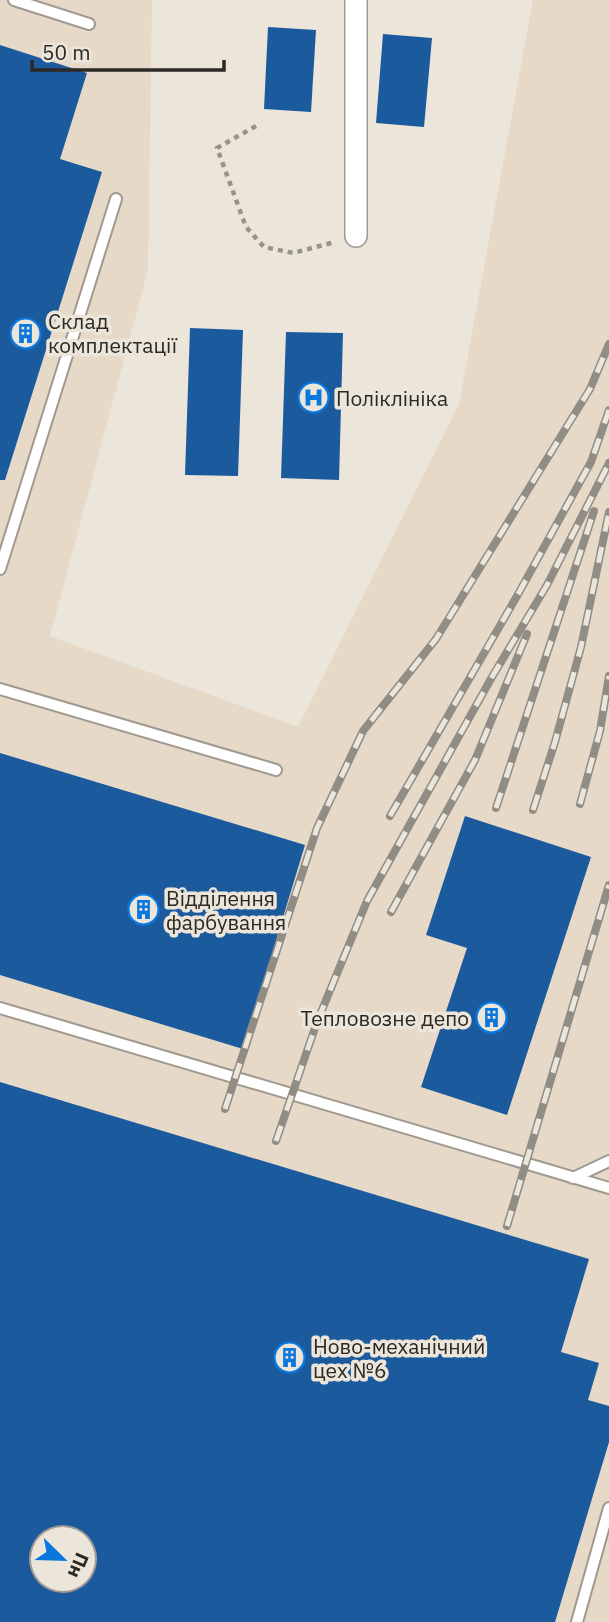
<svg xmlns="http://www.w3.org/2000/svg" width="609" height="1622" viewBox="0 0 609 1622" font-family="'IBM Plex Sans',sans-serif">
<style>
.built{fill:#e6d9c8;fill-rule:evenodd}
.building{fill:#1c5a9e;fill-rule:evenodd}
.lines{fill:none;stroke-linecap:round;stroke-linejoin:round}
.lane-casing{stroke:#a0998f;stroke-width:14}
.street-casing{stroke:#a0998f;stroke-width:24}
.path{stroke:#97928a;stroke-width:4.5;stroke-dasharray:5 5;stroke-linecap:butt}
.lane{stroke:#fff;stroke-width:10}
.street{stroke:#fff;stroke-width:21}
.rail-casing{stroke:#918c84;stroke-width:8}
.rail{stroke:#ece5da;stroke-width:5;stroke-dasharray:16;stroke-linecap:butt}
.labels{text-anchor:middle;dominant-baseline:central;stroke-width:7;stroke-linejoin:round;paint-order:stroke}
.poi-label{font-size:21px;fill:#2c2925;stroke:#ece5da;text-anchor:start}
</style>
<rect width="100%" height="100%" fill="#ece5da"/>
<path class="built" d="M0,0h152l-4,270 -98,366 248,91 161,-323 74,-404h76v1622h-609zM42,1538h42v42h-42z"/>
<g class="building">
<polygon points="268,27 316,30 311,112 264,109"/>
<polygon points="383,34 432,38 424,127 376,123"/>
<polygon points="0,45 87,73 60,159 102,172 5,480 0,480"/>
<polygon points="190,328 243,330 238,476 185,475"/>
<polygon points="286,332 343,333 339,480 281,478"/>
<polygon points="0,753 305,845 243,1049 0,975"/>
<polygon points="465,816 591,857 507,1115 421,1087 467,948 426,935"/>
<path d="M0,1082l589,177 -28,93 38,11 -11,37 21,6v36l-54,180h-555zM42,1538h42v42h-42z"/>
</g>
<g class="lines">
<defs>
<g id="lane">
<polyline points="14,0 89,24"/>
<polyline points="0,569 116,199"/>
<polyline points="0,689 276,770"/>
<polyline points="0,1008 609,1188"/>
<polyline points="573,1178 609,1161"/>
<polyline points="577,1622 609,1508"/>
</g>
<polyline id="street" points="356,0 356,236"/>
</defs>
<use href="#lane" class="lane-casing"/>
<use href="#street" class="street-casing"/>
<polyline class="path" points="256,126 217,148 246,227 264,247 293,253 335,242"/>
<use href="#lane" class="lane"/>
<use href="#street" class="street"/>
<defs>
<g id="rail">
<polyline points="580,804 600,731 609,676"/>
<polyline points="496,808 594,511"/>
<polyline points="533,810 555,742 581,647 609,512"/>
<polyline points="390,816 517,596 591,462 609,410"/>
<polyline points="391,912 475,760 527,634"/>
<polyline points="225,1109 317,828 363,731 436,639 590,389 609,344"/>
<polyline points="276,1141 317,1022 367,901 492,677 547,585 609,463"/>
<polyline points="507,1226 609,885"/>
</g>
</defs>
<use href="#rail" class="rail-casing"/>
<use href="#rail" class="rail"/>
</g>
<defs>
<symbol id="building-ring" viewBox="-11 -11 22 22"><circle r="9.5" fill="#ece5da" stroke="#0a77df" stroke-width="1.5"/><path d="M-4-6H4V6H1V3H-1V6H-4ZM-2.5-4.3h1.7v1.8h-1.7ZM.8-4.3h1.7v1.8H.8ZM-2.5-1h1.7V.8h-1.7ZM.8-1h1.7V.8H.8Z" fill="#0a77df"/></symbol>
<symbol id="hospital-ring" viewBox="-11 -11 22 22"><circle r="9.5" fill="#ece5da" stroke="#0a77df" stroke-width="1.5"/><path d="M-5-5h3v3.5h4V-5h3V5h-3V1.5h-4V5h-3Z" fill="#0a77df"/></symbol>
</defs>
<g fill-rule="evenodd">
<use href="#building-ring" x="8" y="316" width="35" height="35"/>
<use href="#hospital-ring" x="296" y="380" width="35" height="35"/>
<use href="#building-ring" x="126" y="892" width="35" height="35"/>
<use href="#building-ring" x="474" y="1000" width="35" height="35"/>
<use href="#building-ring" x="272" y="1340" width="35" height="35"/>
</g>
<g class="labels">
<g class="poi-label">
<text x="48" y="321">Склад<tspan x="48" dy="24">комплектації</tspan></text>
<text x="336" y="398">Поліклініка</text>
<text x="166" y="898">Відділення<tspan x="166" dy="24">фарбування</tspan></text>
<text x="469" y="1018" text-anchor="end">Тепловозне депо</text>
<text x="313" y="1346">Ново-механічний<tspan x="313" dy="24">цех №6</tspan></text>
</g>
</g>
<g transform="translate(63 1559) rotate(113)"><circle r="33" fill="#ece5da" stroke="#9f9a92" stroke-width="2"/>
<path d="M0-5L12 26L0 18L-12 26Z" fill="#0a77df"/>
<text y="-10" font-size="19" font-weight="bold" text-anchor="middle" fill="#2c2925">Пн</text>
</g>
<path d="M32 60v10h192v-10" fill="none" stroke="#2c2925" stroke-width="3.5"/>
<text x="42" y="60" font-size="21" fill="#2c2925" stroke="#ece5da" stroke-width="5" paint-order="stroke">50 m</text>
</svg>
